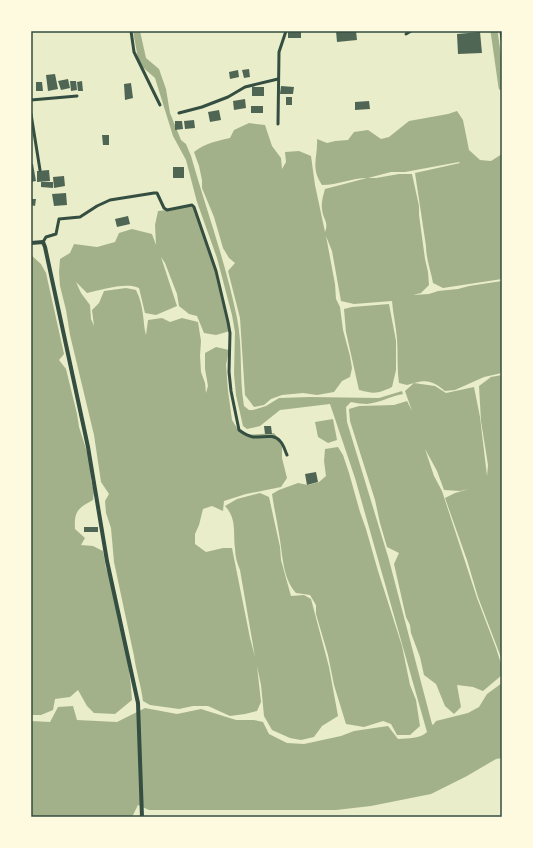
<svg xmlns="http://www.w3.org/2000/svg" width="533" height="848" viewBox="0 0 533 848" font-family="Arial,sans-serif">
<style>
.water{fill:#a3b18a}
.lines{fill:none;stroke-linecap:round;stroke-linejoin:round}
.canal{stroke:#a3b18a;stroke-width:7}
.building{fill:#4f6655}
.minor{stroke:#344e41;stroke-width:3}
.tertiary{stroke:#344e41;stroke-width:4}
.neatline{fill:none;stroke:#344e41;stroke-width:1.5}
</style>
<rect width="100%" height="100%" fill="#e9edc9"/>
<g class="water">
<path d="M133,31h7l6,27 13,11 7,20 4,24 11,27 5,4 5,12c15,53 35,107 46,162 6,29 2,59 7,88l5,4h4l13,-4 13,-8 31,-1 69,1 23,-7 1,3c-12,2 -24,9 -36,10 -5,0 -11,-1 -16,-2l-5,5 1,15 42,138 43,164 1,1 3,-4 32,-8 11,-6 8,-13 15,-11v75l-6,1 -29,17 -36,18 -60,12 -35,4h-187l-11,-5 -5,10v2h-102v-96l19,1 8,-15 15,-1 4,14 40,2 28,-14 32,6 24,-5 35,11h18l9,2 6,12 18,9 17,1 37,-8 13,-5 34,-5 10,13c10,-1 22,0 29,-7l-72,-254 -25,-74 -50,6 -20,16 -13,3 -4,-3 -7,-31 -2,-21 1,-42 -3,-17 -15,-57 -20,-56 -11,-42 -13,-24 -18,-58 -16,-14z"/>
<path d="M457,111l6,9 6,30 11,10 11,1 11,-7v125l-59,9 -10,-5c-2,-12 -7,-24 -7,-37l-11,-73 45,-10 -1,-1 -54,10h-14l-23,6h8l23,-4h13l7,32v9l6,44 3,13 1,13 -8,8 -8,2 16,-1 9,-3 20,-2 11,-3 33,-5v92l-18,4 -29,13 -10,1c-11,-9 -17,-12 -31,-8l21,3 11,7 28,-6 6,30 7,59 1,-11 -7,-44 -2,-35 12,-9 11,-2v285l-24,-63 -11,-37 -22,-62 10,-5 14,-4 -9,2 -16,-1 -7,-19 -12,-22 9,27 8,15 35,107 19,50 6,19v8l-19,16 -10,-4 -16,-2 4,22 -7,7 -9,-8 -9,-22 -12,-9 -4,-18 -9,-24 -1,-8 -4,-8 -12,-53 5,-11 -12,-6 -7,-24 -5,-23 -25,-79 -1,-12 10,-3 35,-1 13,-4 5,10 -7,-20 9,-8 -7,2 -8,-2c-2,-15 -1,-29 -2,-44 -1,-13 -4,-25 -5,-38l-38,3 -13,-3 -9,-50 -6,-15 9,48 1,15 4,8 3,23 7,26 2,12 -2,9 -8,4 -8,11 -17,3 -14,-2 -21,2 -11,4 -7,6 -10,2 -9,-12 -5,-77 -12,-47 7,-8 -6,-5 -6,-10 -9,-31 -12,-29v-8l-3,-14 -5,-14c11,-9 23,-11 36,-14l4,-8 15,-7 16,2 7,21 9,12 1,11 4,-7 -1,-10 14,-1 12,5 4,29 10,47c4,-11 -2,-12 -3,-23 -1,-6 1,-13 3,-20l42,-11c-15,0 -29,7 -45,7 -12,-18 -4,-27 -5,-46l10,4 8,-2 13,-1 6,-8 14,-2 13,9 8,-2 20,-16 39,-7z"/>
<path d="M193,206l19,49 18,76 -14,4 -12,-2 -7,-17 -8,-2 -10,-8 -2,-12 -12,-31 -4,-6 16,49 -21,9 -11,-2 -6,-25c-14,-6 -37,2 -52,5l-11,-11 5,11 9,12 1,14 3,7 -2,-16 7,-7 5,-12 22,-3 10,2c4,8 6,16 7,25 1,7 1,13 3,20l2,-15 14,-2 8,4 12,-4 16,4 3,19 -1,15 1,16 4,11 1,10 2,-7 -3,-17v-16l11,-6 13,3 -3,15 2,26 4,29 5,8 10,7 27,-2 8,10v15l5,20 -6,9 -35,7 -22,7 -1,10 -11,-5 -9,3 -4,16 -4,9v10l11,8 17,-4h9l18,90 5,19 -15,-87c-3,-7 -5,-14 -5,-22 -2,-16 2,-29 -10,-42l12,-7 23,-6 9,4 11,50 1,13 10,36 13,-1 7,4 18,68 9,49 -16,10 -8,11 -13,3 -11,-2 -18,-8 -8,-14 -3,-31 -4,-19 4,36 -4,9 -12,3 -15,2 -22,-10h-15l-14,3 -29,-4 -7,-4c-2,-16 -7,-30 -9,-45l-20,-94 -3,-34 -5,-15 -1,-12 4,-7 -8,-12 -7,-47 -24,-100 -4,-25 -6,-24 -1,-14 1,-13 10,-6 4,-9 23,3 18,-5 4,-9 13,-4 20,5 4,11 -1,-20 3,-14c12,-1 23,-4 35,-5z"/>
<path d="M31,255l10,9 5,9 18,81 -5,6 7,9 11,45 2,13 11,34 1,19 3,11 -1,9c-15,8 -19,11 -18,29l10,9 -4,7 12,1 10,5 3,17 3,8c9,41 21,82 23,124l-17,14 -21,-1 -7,-7 -9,-16 -8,7 -15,2 -2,11 -12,5h-10z"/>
<path d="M389,304l7,37v29l-4,17c-15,7 -17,7 -33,3l-13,-58 -2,-23 8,-2z"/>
<polygon points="333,419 337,440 328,443 318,437 315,422"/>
<path d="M338,447l5,8 6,18 11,39 6,17 12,42 24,75 8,39 6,15 4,26 -10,9h-13l-6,-11 -8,-3 -19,6 -18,-3 -12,-39 -6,-30 -12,-41v-9l-6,-10 -14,-2c-14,-16 -13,-38 -17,-59 -2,-13 -5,-26 -7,-40l7,-4 19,-7 10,2 11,-3 7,-6 -2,-15 1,-12z"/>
</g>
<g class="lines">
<polyline class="canal" points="494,31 502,87"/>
</g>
<g class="building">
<rect x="288" y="31" width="13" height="7"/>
<polygon points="336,31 356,31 357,40 337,42"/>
<polygon points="480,32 482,53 458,54 457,34"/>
<polygon points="249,69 250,77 244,78 242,70"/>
<polygon points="238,70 239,77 230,79 229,72"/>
<polygon points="55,74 58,89 48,91 46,75"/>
<polygon points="68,79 70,88 61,90 58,81"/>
<polygon points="70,81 76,81 77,90 71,91"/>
<polygon points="82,81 83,91 78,91 77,82"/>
<polygon points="36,82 42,82 43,91 36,91"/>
<polygon points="131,83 133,98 125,100 124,84"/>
<polygon points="281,86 294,87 293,94 280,94"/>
<rect x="252" y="87" width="12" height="9"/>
<rect x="286" y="97" width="6" height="8"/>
<polygon points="245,99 246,108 234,110 233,101"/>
<polygon points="369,101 370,109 355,110 355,102"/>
<rect x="251" y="106" width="12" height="7"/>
<polygon points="219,110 221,120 210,122 208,112"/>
<polygon points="194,120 195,128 185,129 184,121"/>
<polygon points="175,121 182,121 183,129 175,130"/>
<polygon points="102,135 109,135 109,145 103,145"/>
<polygon points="31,164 33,164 36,181 31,182"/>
<rect x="173" y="167" width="11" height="11"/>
<polygon points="49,170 50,181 37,182 37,171"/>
<polygon points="64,176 65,186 54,188 53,177"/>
<polygon points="41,182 53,182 53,188 41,187"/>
<polygon points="66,193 67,205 54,206 52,194"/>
<polygon points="31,199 36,199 35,206 31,205"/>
<polygon points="128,216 130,224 117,227 115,219"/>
<polygon points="264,426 271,426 272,434 265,434"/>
<polygon points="316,472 318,482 307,485 305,474"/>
<rect x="84" y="527" width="14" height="5"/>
</g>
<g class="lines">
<g class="minor">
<polyline points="131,31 134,52 160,105"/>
<polyline points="501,31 502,40"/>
<polyline points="406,34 411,31"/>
<polyline points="31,100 77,96"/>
<polyline points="179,113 202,107 228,97 245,87 278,79"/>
<polyline points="31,114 40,170"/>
<polyline points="278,124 279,52 286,31"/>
<path d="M43,242l3,-5 10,-3 3,-15 21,-2 17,-11 13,-6 44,-7h3l7,15 3,2 25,-5 2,2 22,64 12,51 2,11 -1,39 2,19 8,39c4,3 9,6 14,7 10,1 20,-4 27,4 4,4 5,10 7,14"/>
</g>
<polyline class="tertiary" points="31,243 43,242 45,247 88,447 107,561 138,703 142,817"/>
</g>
<rect width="533" height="848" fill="none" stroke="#fefae0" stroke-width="64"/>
<rect x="32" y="32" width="469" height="784" class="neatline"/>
</svg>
